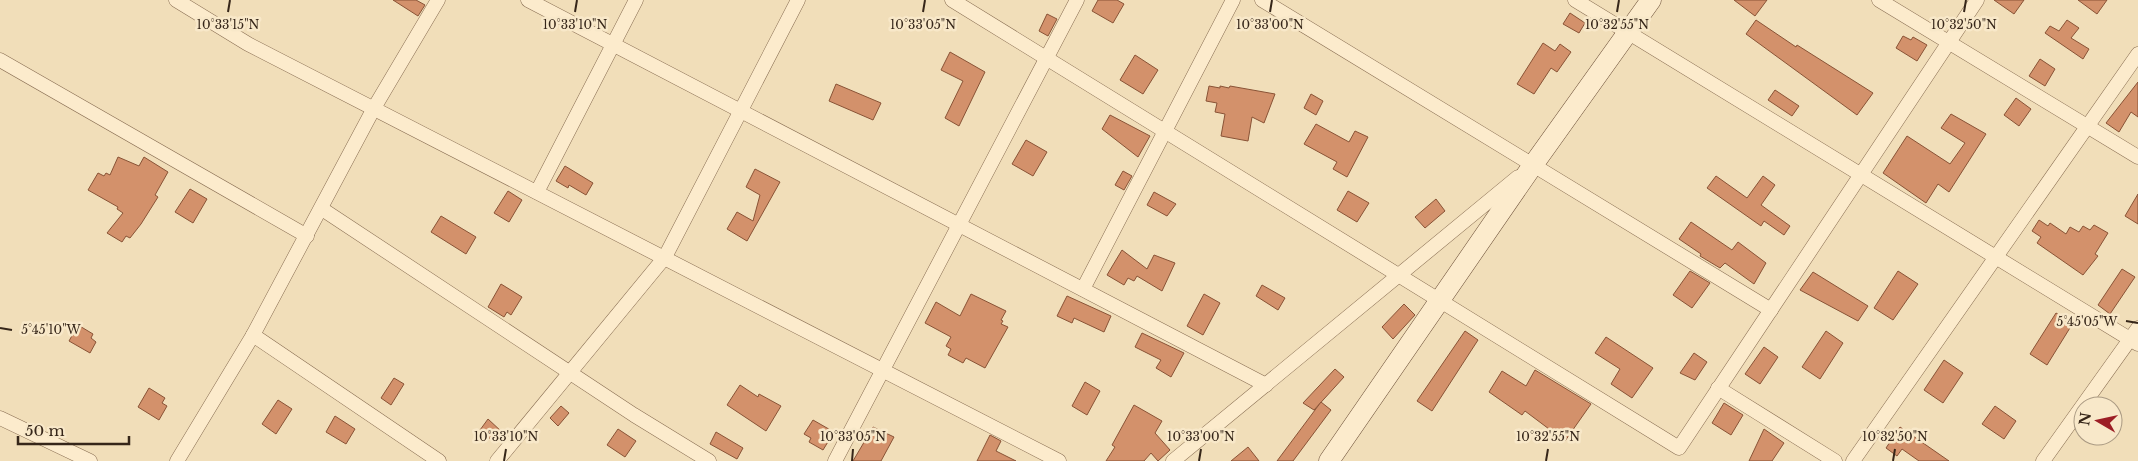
<svg xmlns="http://www.w3.org/2000/svg" width="2138" height="461" viewBox="0 0 2138 461" font-family="'Libre Baskerville',serif">
<style>
.building{fill:#d3916b;stroke:#895336}
.lines{fill:none;stroke-linecap:round;stroke-linejoin:round}
.minor-casing{stroke:#886d52;stroke-width:15}
.secondary-casing{stroke:#6a4d36;stroke-width:21}
.minor{stroke:#fcebcc;stroke-width:14}
.secondary{stroke:#fcebcc;stroke-width:20}
.ticks{fill:none;stroke:#362619;stroke-width:2}
.ticks-label{font-size:12px;text-anchor:middle;fill:#362619;stroke:#f8e8c9;stroke-width:5;stroke-linejoin:round;paint-order:stroke}
</style>
<rect width="100%" height="100%" fill="#f1deb9"/>
<g class="building">
<polygon points="393,0 416,0 425,5 418,16"/>
<polygon points="1098,0 1117,0 1124,4 1113,23 1092,11"/>
<polygon points="1734,0 1767,0 1755,16"/>
<polygon points="1994,0 2024,0 2014,14"/>
<polygon points="2078,0 2107,0 2097,14"/>
<polygon points="1570,13 1585,23 1579,33 1563,24"/>
<polygon points="1047,14 1057,19 1048,36 1039,31"/>
<polygon points="1756,20 1796,47 1797,45 1873,93 1857,115 1746,34"/>
<polygon points="2067,20 2079,28 2071,38 2089,49 2083,59 2045,33 2050,26 2059,31"/>
<polygon points="1903,36 1911,40 1913,37 1927,45 1917,61 1896,48"/>
<polygon points="1543,43 1555,51 1560,44 1571,52 1557,72 1551,68 1534,94 1517,84"/>
<polygon points="950,52 985,72 959,126 945,118 963,81 941,70"/>
<polygon points="1135,55 1158,70 1143,94 1120,80"/>
<polygon points="2040,59 2055,69 2045,86 2029,76"/>
<polygon points="2138,82 2138,117 2131,112 2119,132 2106,123"/>
<polygon points="836,84 881,103 873,120 829,101"/>
<polygon points="1209,86 1220,88 1220,86 1229,88 1230,86 1275,94 1264,123 1252,117 1248,141 1221,136 1225,114 1215,112 1217,103 1206,101"/>
<polygon points="1775,90 1799,106 1792,116 1768,100"/>
<polygon points="1311,94 1323,101 1316,115 1304,108"/>
<polygon points="2016,98 2031,109 2019,126 2004,115"/>
<polygon points="1951,114 1986,134 1949,192 1938,184 1926,203 1883,173 1907,136 1950,164 1965,143 1941,128"/>
<polygon points="1110,115 1150,136 1138,157 1102,129"/>
<polygon points="1316,124 1349,142 1355,131 1368,137 1347,177 1333,169 1337,162 1304,144"/>
<polygon points="1026,140 1047,152 1033,176 1012,164"/>
<polygon points="118,157 139,166 144,157 168,172 155,195 158,197 141,224 130,238 126,236 122,242 107,233 123,213 117,209 118,207 88,190 98,173 104,176 106,173 110,175"/>
<polygon points="565,166 593,183 586,195 569,185 568,188 556,181"/>
<polygon points="755,169 780,182 747,241 727,229 737,212 753,221 760,195 746,187"/>
<polygon points="1123,171 1132,176 1124,190 1115,185"/>
<polygon points="1716,176 1747,198 1763,176 1775,185 1761,205 1790,226 1784,235 1764,221 1761,226 1707,188"/>
<polygon points="190,189 207,199 193,223 175,212"/>
<polygon points="508,191 522,200 509,222 494,213"/>
<polygon points="1348,191 1369,203 1357,222 1337,210"/>
<polygon points="1154,192 1176,204 1167,216 1147,205"/>
<polygon points="2138,194 2138,224 2125,216"/>
<polygon points="1436,199 1445,211 1425,228 1415,217"/>
<polygon points="441,216 476,237 466,254 431,232"/>
<polygon points="2039,220 2048,226 2050,223 2066,234 2070,227 2079,232 2083,226 2090,230 2094,225 2108,233 2095,254 2098,256 2083,275 2037,243 2041,237 2032,231"/>
<polygon points="1691,222 1732,250 1738,242 1766,263 1754,284 1725,263 1720,268 1700,256 1701,254 1679,239"/>
<polygon points="1122,250 1147,269 1154,255 1175,263 1162,291 1137,276 1134,281 1128,278 1124,285 1107,275"/>
<polygon points="2122,269 2135,277 2110,314 2098,305"/>
<polygon points="1690,271 1710,283 1692,308 1673,295"/>
<polygon points="1898,271 1918,284 1893,320 1874,308"/>
<polygon points="1813,272 1868,306 1858,321 1800,290"/>
<polygon points="501,284 522,297 511,315 507,312 504,317 488,307"/>
<polygon points="1262,285 1285,298 1278,310 1256,296"/>
<polygon points="971,294 1006,311 1001,320 1003,321 1001,324 1008,327 985,368 966,358 963,363 948,355 951,349 946,346 951,337 925,323 936,302 960,316"/>
<polygon points="1204,294 1220,303 1203,335 1187,326"/>
<polygon points="1067,296 1111,316 1104,332 1074,318 1072,323 1057,316"/>
<polygon points="1404,304 1415,315 1393,339 1382,327"/>
<polygon points="2056,313 2073,323 2047,365 2030,354"/>
<polygon points="78,325 93,334 91,338 96,342 90,353 69,341"/>
<polygon points="1465,331 1478,340 1432,411 1417,401"/>
<polygon points="1826,331 1843,343 1820,379 1802,367"/>
<polygon points="1142,333 1184,353 1171,377 1156,368 1161,360 1135,347"/>
<polygon points="1606,337 1653,368 1632,398 1611,384 1620,369 1595,353"/>
<polygon points="1764,347 1778,357 1760,384 1745,374"/>
<polygon points="1694,353 1707,362 1695,380 1680,373"/>
<polygon points="1944,360 1963,373 1943,403 1924,390"/>
<polygon points="1335,369 1344,377 1314,410 1303,403"/>
<polygon points="1535,370 1591,404 1565,441 1525,411 1522,415 1489,392 1502,371 1526,386"/>
<polygon points="394,378 404,384 391,405 381,398"/>
<polygon points="1085,382 1100,391 1087,415 1072,406"/>
<polygon points="740,385 758,397 759,394 781,406 766,431 727,405"/>
<polygon points="149,388 165,398 162,403 167,406 159,420 138,407"/>
<polygon points="278,400 292,409 276,434 262,424"/>
<polygon points="1321,402 1331,410 1293,461 1277,461"/>
<polygon points="1724,403 1743,415 1731,435 1712,423"/>
<polygon points="1134,405 1162,421 1155,433 1170,450 1158,461 1151,453 1144,461 1106,461 1115,447 1112,445"/>
<polygon points="561,406 569,413 558,426 550,418"/>
<polygon points="1995,406 2016,421 2004,439 1982,424"/>
<polygon points="335,416 355,429 346,444 326,432"/>
<polygon points="488,419 502,432 493,441 480,430"/>
<polygon points="813,420 834,432 823,450 809,442 811,438 804,434"/>
<polygon points="873,427 894,437 881,461 853,461"/>
<polygon points="1900,427 1949,461 1919,461 1902,449 1897,456 1886,448"/>
<polygon points="618,429 636,441 625,457 607,445"/>
<polygon points="1764,429 1784,443 1772,461 1749,461"/>
<polygon points="716,432 743,448 737,459 710,444"/>
<polygon points="990,435 1001,441 996,451 1016,461 977,461"/>
<polygon points="1248,447 1259,461 1231,461"/>
</g>
<g class="lines">
<defs>
<g id="minor">
<polyline points="176,0 248,44 1059,461"/>
<polyline points="528,0 1266,385"/>
<polyline points="952,0 1679,448 1977,0"/>
<polyline points="1262,0 1771,310"/>
<polyline points="1575,0 2138,344"/>
<polyline points="1879,0 2138,157"/>
<polyline points="0,60 307,236"/>
<polyline points="537,192 636,0"/>
<polyline points="322,209 634,415 709,461"/>
<polyline points="1083,289 1233,0"/>
<polyline points="253,335 439,461"/>
<polyline points="1718,388 1835,461"/>
<polyline points="0,418 90,461"/>
<polyline points="177,461 253,335 374,108 438,0"/>
<polyline points="497,461 665,257 798,0"/>
<polyline points="835,461 1077,0"/>
<polyline points="1173,461 1518,177"/>
<polyline points="1853,461 2138,54"/>
<polyline points="2043,461 2138,328"/>
</g>
<polyline id="secondary" points="1329,461 1533,165 1651,0"/>
</defs>
<use href="#minor" class="minor-casing"/>
<use href="#secondary" class="secondary-casing"/>
<use href="#minor" class="minor"/>
<use href="#secondary" class="secondary"/>
</g>
<path class="ticks" d="M228,12l2,-12M575,12l2,-12M923,12l2,-12M1270,12l2,-12M1617,12l2,-12M1964,12l2,-12M2126,321l12,2M0,328l12,2M504,461l2,-12M852,461l1,-12M1199,461l2,-12M1546,461l2,-12M1893,461l2,-12"/>
<g class="ticks-label">
<text x="228" y="29">10°33'15"N</text>
<text x="575" y="29">10°33'10"N</text>
<text x="923" y="29">10°33'05"N</text>
<text x="1270" y="29">10°33'00"N</text>
<text x="1617" y="29">10°32'55"N</text>
<text x="1964" y="29">10°32'50"N</text>
<text x="2087" y="326">5°45'05"W</text>
<text x="51" y="334">5°45'10"W</text>
<text x="506" y="441">10°33'10"N</text>
<text x="853" y="441">10°33'05"N</text>
<text x="1201" y="441">10°33'00"N</text>
<text x="1548" y="441">10°32'55"N</text>
<text x="1895" y="441">10°32'50"N</text>
</g>
<g transform="translate(2098 421) rotate(279)"><circle r="24" fill="#f8e8c9" stroke="#aa9a83"/>
<path d="M0-4L9 19L0 12L-9 19Z" fill="#9c1e25"/>
<text y="-8" font-size="14" font-weight="bold" text-anchor="middle" fill="#362619">N</text>
</g>
<path d="M18 436v8h111v-8" fill="none" stroke="#362619" stroke-width="2.5"/>
<text x="25" y="436" font-size="15" fill="#362619" stroke="#f8e8c9" stroke-width="4" paint-order="stroke">50 m</text>
</svg>
